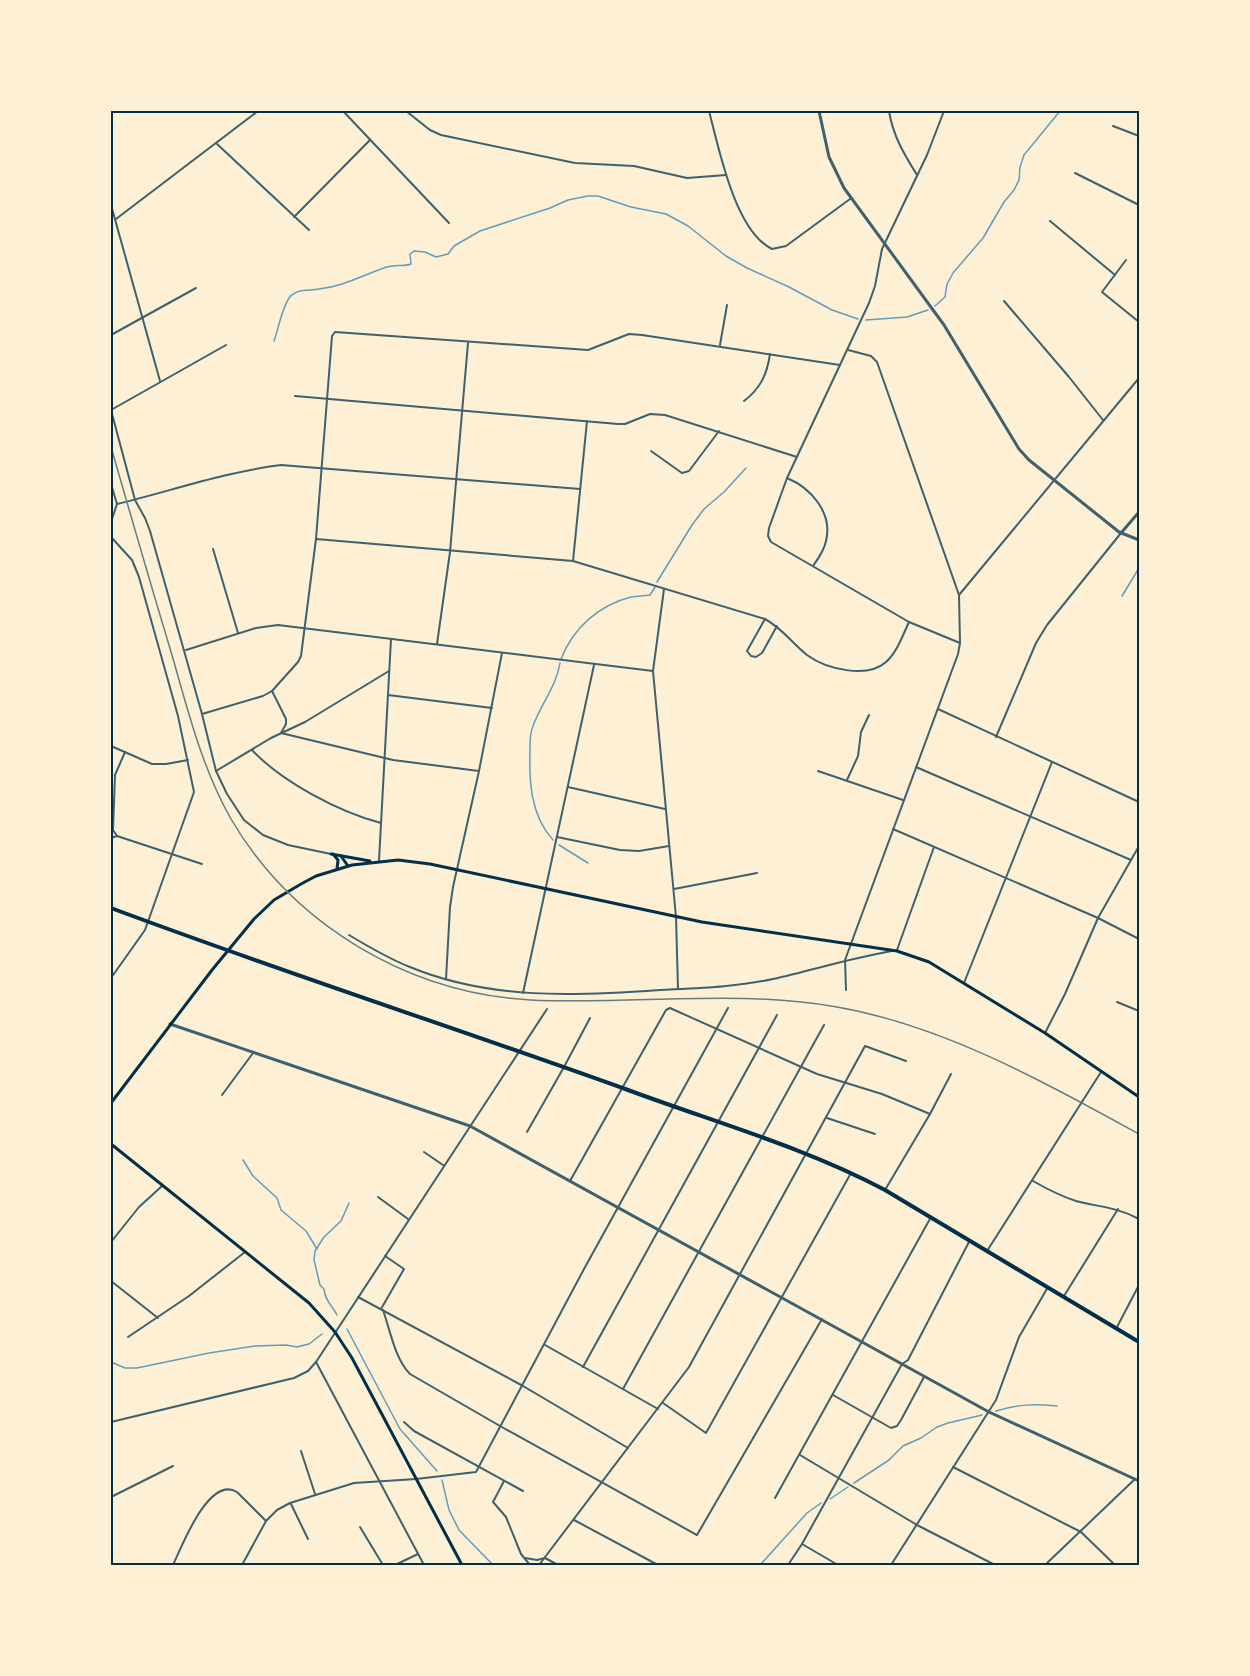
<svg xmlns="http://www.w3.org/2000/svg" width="1250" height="1676" viewBox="0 0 1250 1676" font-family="Commissioner,sans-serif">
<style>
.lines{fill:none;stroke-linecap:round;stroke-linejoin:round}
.stream{stroke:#669bbc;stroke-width:1.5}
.minor{stroke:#3f606c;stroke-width:2}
.tertiary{stroke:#3f606c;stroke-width:3}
.secondary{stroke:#003049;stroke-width:3}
.primary{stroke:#003049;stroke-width:4}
.rail{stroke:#657d81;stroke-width:1.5}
.neatline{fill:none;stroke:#003049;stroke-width:2}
</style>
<rect width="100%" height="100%" fill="#fdf0d5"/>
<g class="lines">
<g class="stream">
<polyline points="935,306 945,297 947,284 953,273 983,238 1004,202 1014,190 1019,180 1020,167 1024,155 1060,111"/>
<polyline points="866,320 907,317 928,310"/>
<path d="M274,341c5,-14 7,-30 15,-43 7,-10 20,-7 30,-9 25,-3 42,-13 65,-21 10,-4 19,-1 27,-4l-1,-10 4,-3 11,1 11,5 12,-3 6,-8 26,-15 70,-23 18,-8 20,-4h10l33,11 35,7 22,12 38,30 21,12 42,19 43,23 26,9"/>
<polyline points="657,582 692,525 704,509 724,492 746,468"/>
<polyline points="1122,596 1139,568"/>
<path d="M561,659c12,-31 38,-54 70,-62 7,-1 13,-1 19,-2l5,-8"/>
<path d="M553,840c-23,-25 -24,-60 -23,-92 0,-7 0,-16 3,-22 8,-22 23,-39 27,-63"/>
<polyline points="559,845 588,863"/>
<polyline points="243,1160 253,1176 277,1198 281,1210 306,1231 317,1249"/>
<path d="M337,1315c-5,-10 -12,-14 -13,-26l-4,-4 -6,-25 1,-9 9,-14 17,-16 8,-18"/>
<polyline points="347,1329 400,1429 437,1471"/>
<polyline points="111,1362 125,1368 137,1368 209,1353 255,1346 286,1345 297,1347 309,1344 322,1334"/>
<path d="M996,1411c21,-7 39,-7 61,-5"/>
<polyline points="442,1480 449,1510 459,1530 493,1565"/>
<polyline points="854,1483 889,1460 903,1446 921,1438 937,1427 948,1423 982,1415"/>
<polyline points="830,1499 848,1487"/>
<polyline points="760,1565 807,1513 821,1503"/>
</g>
<g class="minor">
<polyline points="343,111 449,223"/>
<polyline points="406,111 430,130 441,135 575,163 634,166 687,178 726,175"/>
<polyline points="672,111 687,111"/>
<path d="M709,111c10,38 26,120 63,138l14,-3 64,-47"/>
<path d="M889,111c4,25 15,43 28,64"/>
<polyline points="944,111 927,155 882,249 875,286 869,303 787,478 769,528 768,536 771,542 909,622 960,643"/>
<polyline points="1113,126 1139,136"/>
<polyline points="217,144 309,230"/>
<polyline points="1075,173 1139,205"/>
<polyline points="111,205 160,381"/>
<polyline points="294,217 370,140"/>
<polyline points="116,219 258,111"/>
<polyline points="1050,221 1115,275"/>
<polyline points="1126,260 1102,292 1139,322"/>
<polyline points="1004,301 1069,377 1103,420"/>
<polyline points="111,335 196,288"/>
<polyline points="226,345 111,410 135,500 145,518 150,531 202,714 216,771 227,794 244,820 263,835 288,845 331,854"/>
<polyline points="720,345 727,305"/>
<polyline points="848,350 871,356 877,362 959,595"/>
<polyline points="295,396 618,424 625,424 650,414 665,415 797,457"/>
<path d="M744,401c17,-13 23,-27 26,-47"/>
<polyline points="651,451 682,473 689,471 719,431"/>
<path d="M787,478c24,10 46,35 39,63 -2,10 -8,18 -13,25"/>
<polyline points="111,484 117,504 111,522"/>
<path d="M117,504c54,-13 108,-32 164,-39l299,24"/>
<polyline points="111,537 132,560 139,577 178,716 194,792 145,930 111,978"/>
<path d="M316,539l257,22 192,58c17,9 27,24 42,36 19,14 60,24 79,7 11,-10 17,-27 23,-40"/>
<polyline points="213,549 238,633"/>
<polyline points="573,561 587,421"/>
<polyline points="664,589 653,671 676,917 678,989"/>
<polyline points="765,619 747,651 751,656 756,657 762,653 777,626"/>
<polyline points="437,644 450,552 468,343"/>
<polyline points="186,650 256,628 278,625 653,671"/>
<polyline points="272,691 286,719 286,724 281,733 393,760 479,771"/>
<polyline points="388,695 492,708"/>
<polyline points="938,709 1139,802"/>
<polyline points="202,714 263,696 272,691 298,662 301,656 316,539 332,336 335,332 588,350 629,334 642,335 840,365"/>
<polyline points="996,737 1036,643 1047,625 1121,533"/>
<polyline points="111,746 152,764 166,764 188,760"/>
<path d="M252,750c30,32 87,62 129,73"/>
<polyline points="916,767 1131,860"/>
<polyline points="216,771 271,738 305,722 389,671"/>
<polyline points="818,771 903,800"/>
<polyline points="847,780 858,756 861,732 869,715"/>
<polyline points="568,787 665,809"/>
<polyline points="893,829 1098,918 1139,939"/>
<polyline points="117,836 113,830 115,775 125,752"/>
<polyline points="557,837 620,850 639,851 669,846"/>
<polyline points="111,838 117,836 202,864"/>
<polyline points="379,861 391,639"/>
<polyline points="674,889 757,873"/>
<path d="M349,935c20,12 40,24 61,32 79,33 166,29 250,23 38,-2 76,-3 113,-11 40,-9 78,-21 119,-28"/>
<polyline points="897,950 934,847"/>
<polyline points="446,979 450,907 453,887 479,771 502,653"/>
<polyline points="964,983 1052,762"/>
<polyline points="846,990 845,960 958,654 960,643 959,595 1139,378"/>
<polyline points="523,993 594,665"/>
<polyline points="1117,1002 1139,1011"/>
<polyline points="1045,1033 1065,994 1098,918 1139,846"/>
<polyline points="222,1095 253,1053"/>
<polyline points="827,1118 875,1134"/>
<polyline points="527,1132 564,1067 590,1018"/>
<polyline points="424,1152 443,1165"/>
<polyline points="570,1181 666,1010 670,1008 817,1074 882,1094 930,1114"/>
<path d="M1033,1181c14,8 27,15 43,20 23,6 41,6 63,18"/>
<polyline points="885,1190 930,1114 951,1074"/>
<polyline points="378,1197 408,1219"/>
<polyline points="111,1242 139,1207 162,1186"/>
<polyline points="987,1251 1101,1072"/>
<polyline points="111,1281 158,1318"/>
<polyline points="1064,1296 1118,1209"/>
<polyline points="358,1297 523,1386 628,1448"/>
<polyline points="381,1309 404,1269 385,1256"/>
<path d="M383,1310c7,20 12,49 27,64l90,52 197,109 125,-216"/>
<polyline points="1117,1327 1139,1285"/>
<polyline points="128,1337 189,1296 245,1252"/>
<polyline points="545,1345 658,1409"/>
<polyline points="316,1362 424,1565"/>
<polyline points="583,1367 777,1015"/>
<polyline points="623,1389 824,1025"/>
<polyline points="833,1395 891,1428 897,1426 901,1420 924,1377"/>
<polyline points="663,1403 706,1433 851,1173"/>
<polyline points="111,1422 294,1378 308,1371 316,1362 547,1009"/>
<polyline points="404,1422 414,1431 523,1491"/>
<polyline points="301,1451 315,1494"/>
<polyline points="800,1455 917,1525 995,1565"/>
<polyline points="953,1467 1081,1532 1115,1565"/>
<polyline points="504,1481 493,1502 506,1517 521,1554 530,1565"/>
<polyline points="111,1497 173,1466"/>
<polyline points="775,1498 931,1217"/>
<polyline points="291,1504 308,1539"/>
<polyline points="574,1520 658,1565"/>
<polyline points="360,1527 383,1565"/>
<polyline points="802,1544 838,1565"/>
<polyline points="525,1558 537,1560 545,1558 558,1565"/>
<path d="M173,1565c9,-19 36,-90 64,-73l29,29"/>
<polyline points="242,1565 266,1521 277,1510 290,1503 354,1483 416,1479 476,1472 584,1269 728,1008"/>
<polyline points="395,1565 418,1554"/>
<polyline points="539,1565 689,1367 865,1046 906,1061"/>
<polyline points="788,1565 802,1544 902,1364 908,1360 970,1240"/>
<polyline points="891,1565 996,1400 1019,1337 1048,1287"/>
<polyline points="1045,1565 1135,1479"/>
</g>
<g class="tertiary">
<polyline points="819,111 829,157 844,188 944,325 1019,449 1029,460 1119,532 1139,540"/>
<polyline points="1121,533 1139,512"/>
<polyline points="170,1024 470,1126 989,1412 1139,1481"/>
</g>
<g class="secondary">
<polyline points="331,854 370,861"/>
<polyline points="333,854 338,860 337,869"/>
<polyline points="341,856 348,866"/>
<polyline points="111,1103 212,970 254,919 274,900 301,884 316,876 352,865 398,860 430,864 702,922 897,951 929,962 1045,1033 1139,1097"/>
<polyline points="111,1144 309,1303 335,1332 352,1358 462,1565"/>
</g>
<path class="primary" d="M111,908c171,64 345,120 517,182 86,32 176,57 257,100l254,152"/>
<path class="rail" d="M111,447c20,69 40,139 61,208 16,56 30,113 59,164 62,106 177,174 299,181 103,5 205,-11 307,7 108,19 207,75 302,127"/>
</g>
<rect width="1250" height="1676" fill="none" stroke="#fdf0d5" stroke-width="225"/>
<rect x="112" y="112" width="1026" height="1452" class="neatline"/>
</svg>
